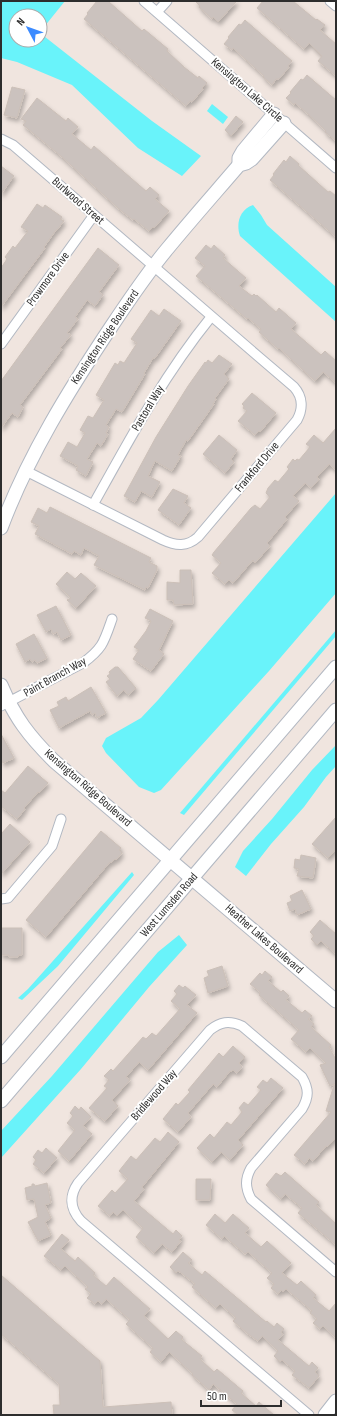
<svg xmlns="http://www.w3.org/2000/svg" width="337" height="1416" viewBox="0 0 337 1416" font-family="'Sofia Sans Condensed',sans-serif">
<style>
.water{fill:#69f3fa}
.building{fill:#cbc2be;stroke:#ccc0b8;filter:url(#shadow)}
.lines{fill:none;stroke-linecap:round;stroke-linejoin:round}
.street-casing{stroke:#b2b8c2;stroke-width:11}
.secondary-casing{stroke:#b2b8c2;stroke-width:15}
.street{stroke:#fff;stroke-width:9}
.secondary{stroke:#fff;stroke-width:13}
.labels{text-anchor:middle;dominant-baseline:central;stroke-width:4;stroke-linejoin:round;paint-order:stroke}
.street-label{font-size:12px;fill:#2d2d2d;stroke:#fff}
</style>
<defs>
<filter id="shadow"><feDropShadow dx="2" dy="3.5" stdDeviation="2" flood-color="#0004"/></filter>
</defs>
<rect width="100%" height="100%" fill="#f0e5df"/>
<g class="water">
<polygon points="1,1 65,1 40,32 40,16 16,16 16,40 40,40 40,33 152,121 201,156 182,176 138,148 72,85 17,62 1,58"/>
<polygon points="212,104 228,117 223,124 207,111"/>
<path d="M253,205l8,10 6,10 69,62v35l-96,-86c-4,-12 -1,-26 13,-31z"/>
<polygon points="336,493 336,593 269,671 161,790 154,793 139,787 106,753 102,746 106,738 141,718 158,700"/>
<polygon points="336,630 336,636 184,815 180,813"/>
<polygon points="336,745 336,766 326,777 304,807 271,844 246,876 235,867 243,851 272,819 312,770"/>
<polygon points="132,872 134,875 58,966 22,1000 18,998 28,989"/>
<polygon points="179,935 187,945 149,987 81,1069 1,1158 1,1131 52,1076 158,952"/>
</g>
<g class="building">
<polygon points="97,1 108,1 142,31 144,29 168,49 167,51 184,67 198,78 199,76 207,83 202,88 203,89 192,102 190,101 186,106 84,19 88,14 87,13"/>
<polygon points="195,1 237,1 218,22 213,17 212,19 199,7 200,6"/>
<polygon points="263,1 293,1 316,20 317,19 325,25 320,30 336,44 336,76 318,61 322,56 309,43 304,49 257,8"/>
<polygon points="245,20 292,61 288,66 289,67 279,79 276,79 272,85 263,77 264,76 246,60 233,48 232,50 224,44 229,38 228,37 239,24 241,25"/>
<polygon points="307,75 336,100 336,141 325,132 326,131 308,114 295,103 294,105 286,98 291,93 290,92 301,79 303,80"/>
<polygon points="12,87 25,90 17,118 4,115"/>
<polygon points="37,98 66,121 68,118 78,127 72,134 91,150 94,146 146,191 150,187 159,195 155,199 169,211 154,228 153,227 149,231 134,219 133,220 119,209 62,157 23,125 26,121 21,119"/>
<polygon points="236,116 243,122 231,136 225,130"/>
<polygon points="290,156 299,164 298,165 328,192 330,191 336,196 336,237 270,180 274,175 273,174 284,160 286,162"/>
<polygon points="1,166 14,176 1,194"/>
<polygon points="37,204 43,208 45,205 62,217 60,219 64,221 57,230 56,230 44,247 45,248 1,307 1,268 7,259 5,257 13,246 15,248 28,231 21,227"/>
<polygon points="206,245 211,249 214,245 225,255 223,258 246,278 239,286 252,296 254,294 256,296 257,295 276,312 279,308 296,323 291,329 321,355 325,351 336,361 336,383 323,372 315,381 279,348 278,349 259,332 261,329 248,318 247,319 196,276 205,266 195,258"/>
<polygon points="98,248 119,265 99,292 103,295 95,306 87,300 75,317 78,319 67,333 71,335 60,348 62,349 20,405 23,407 18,417 12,413 1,428 1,381"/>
<polygon points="164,309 181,321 155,358 153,358 144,373 145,374 122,412 116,409 106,425 109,427 106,433 108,434 101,446 97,443 87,459 93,462 86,476 76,470 78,466 60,456 68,442 77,447 85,433 80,430 88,416 93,418 104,400 96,395 115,363 118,365 120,361 124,363 137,343 131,339 151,310 159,316"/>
<polygon points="219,355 232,364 224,374 229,379 215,398 216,399 213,404 214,404 188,441 186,440 178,455 181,456 172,471 155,461 148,476 160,482 152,497 141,491 135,502 124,496 156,437 188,386 205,362 206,363 208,360 212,363"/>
<polygon points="252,393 276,413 260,432 259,431 255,435 238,421 247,411 243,408 244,406 242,404"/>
<polygon points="336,428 336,470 329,464 317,477 319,480 311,488 305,483 293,496 299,501 285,517 287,519 267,543 270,546 255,563 253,560 233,583 229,580 225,584 212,573 221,563 212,555 214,552 251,508 255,505 260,509 270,497 266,493 268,488 275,480 278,482 289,469 287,467 293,459 295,461 297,459 299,460 310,447 306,444 314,435 323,443"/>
<polygon points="219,435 237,450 231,459 234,462 225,473 203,454"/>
<polygon points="173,489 188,496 184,503 191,508 179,525 158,510"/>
<polygon points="50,507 151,558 149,562 157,566 157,570 148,588 146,587 145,590 94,565 99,556 84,548 81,555 74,551 72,554 35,534 39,526 31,522 38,508 47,513"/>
<polygon points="180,570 191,570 193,604 174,605 173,600 167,600 167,582 180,583"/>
<polygon points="67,572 75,579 81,573 96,586 76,608 67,600 71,598 56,584"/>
<polygon points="56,606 71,635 61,640 57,632 53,634 51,629 46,632 37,615"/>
<polygon points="150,609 173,621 159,650 164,654 151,671 133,659 139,650 134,647 146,631 151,621 145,618"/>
<polygon points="34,634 47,658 37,663 35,660 32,662 30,659 25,662 16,644"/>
<polygon points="115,667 118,667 136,688 128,695 124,690 117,696 106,682 110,679 107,676 110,674 109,672"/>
<polygon points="91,687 106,713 97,718 95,713 92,715 90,711 59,728 50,710 59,706 57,702 66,697 68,701"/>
<polygon points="1,734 14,758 3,763 1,758"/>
<polygon points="28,766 48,783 39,793 38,792 24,808 25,809 17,819 1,806 1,790 5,793"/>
<polygon points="336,817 336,849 328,858 312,844"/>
<polygon points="10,824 30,842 1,874 1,834"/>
<polygon points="101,831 121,848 119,850 122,853 116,860 115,859 111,863 110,862 46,937 26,920"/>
<polygon points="301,855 316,858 313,878 297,876 299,869 294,868 295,859 300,860"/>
<polygon points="302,890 311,909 297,915 295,909 290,911 287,903 292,901 290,896"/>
<polygon points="320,920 336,934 336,954 321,941 317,945 311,939 314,936 310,932"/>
<polygon points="1,928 22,928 22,955 19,955 18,957 9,957 9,955 1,955"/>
<polygon points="222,966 228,986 208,993 204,978 209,976 207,971"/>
<polygon points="265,971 272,977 268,981 281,992 283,990 289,996 286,1000 302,1013 305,1010 312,1016 308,1019 314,1024 311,1027 331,1045 329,1047 335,1058 336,1058 336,1083 330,1086 320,1065 326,1063 310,1048 306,1052 291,1039 299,1030 259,995 260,992 250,984 260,973 262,975"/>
<polygon points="179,985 183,988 185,986 196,995 187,1005 197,1013 148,1070 139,1062 126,1077 130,1080 112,1100 118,1106 105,1121 89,1108 107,1088 104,1086 109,1080 104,1076 111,1069 113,1071 143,1037 146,1039 152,1033 156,1036 180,1009 171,1001 177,994 174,991"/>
<polygon points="233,1046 245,1057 239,1063 242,1067 237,1073 233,1070 231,1072 230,1071 217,1087 213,1084 188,1113 191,1117 178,1132 163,1119 176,1103 178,1105 190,1092 188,1090 219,1053 223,1057"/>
<polygon points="271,1078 283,1088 238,1140 243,1145 230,1160 221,1152 212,1162 197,1148 210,1134 214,1138 227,1122 231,1125 242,1112 239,1108 244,1102 248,1105 261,1090 257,1087 263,1080 267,1083"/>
<polygon points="334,1085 336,1085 336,1138 327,1147 326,1146 313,1161 309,1158 305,1164 294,1155 331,1112 326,1111"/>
<polygon points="75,1106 79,1110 81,1107 91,1117 83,1126 92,1134 69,1161 58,1151 75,1130 67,1123 73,1116 70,1113"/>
<polygon points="168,1132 179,1142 142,1187 144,1189 134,1201 173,1234 176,1230 182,1236 179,1240 181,1241 172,1252 162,1244 154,1253 136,1237 143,1228 123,1210 117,1216 113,1212 110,1216 98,1206 112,1190 115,1193 128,1179 119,1171 131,1156 136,1160 155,1138 160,1142"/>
<polygon points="46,1148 57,1158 44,1173 33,1164 36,1160 33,1157 38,1150 42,1153"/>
<polygon points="285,1172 319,1202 316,1205 336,1224 336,1245 298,1213 302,1208 285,1194 281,1199 266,1185 276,1173 281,1176"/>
<polygon points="196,1179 211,1179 210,1200 196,1200"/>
<polygon points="47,1183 51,1203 45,1205 51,1218 45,1222 51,1235 38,1241 28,1222 38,1217 34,1199 27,1200 25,1188 32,1186 32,1184 34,1184 35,1186"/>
<polygon points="215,1214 225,1223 233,1214 249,1228 245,1233 261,1247 267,1241 291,1263 282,1273 297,1285 301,1281 316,1295 313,1298 329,1311 336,1303 336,1338 323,1326 320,1329 313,1323 317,1319 310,1313 312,1311 286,1289 283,1292 281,1290 278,1294 271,1288 274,1284 267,1278 272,1273 248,1252 245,1254 224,1236 222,1239 206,1225"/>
<polygon points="62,1234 69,1240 61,1249 75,1261 78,1257 95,1273 93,1275 106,1286 114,1277 150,1309 144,1316 168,1339 176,1331 183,1337 181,1339 202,1356 200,1359 214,1372 217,1369 243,1391 241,1393 256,1406 259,1402 274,1415 238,1415 232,1410 237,1404 213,1384 209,1390 192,1375 193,1374 169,1352 161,1362 150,1352 153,1348 126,1324 130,1320 106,1299 102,1304 98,1301 95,1304 87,1298 91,1294 85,1289 88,1287 65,1266 61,1270 44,1256"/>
<polygon points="183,1252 192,1260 188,1263 202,1275 205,1271 266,1322 267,1321 274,1327 277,1323 284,1329 281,1332 283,1334 278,1340 309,1366 312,1362 318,1368 315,1372 319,1376 309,1388 292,1375 295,1371 282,1360 280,1362 274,1356 278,1351 262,1336 258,1341 248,1334 233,1321 236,1318 220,1304 216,1308 192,1287 195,1284 180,1272 178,1271 176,1273 170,1267"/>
<polygon points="1,1275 100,1361 103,1407 171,1402 172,1415 54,1415 53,1405 60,1405 59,1384 1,1334"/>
</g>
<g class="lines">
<defs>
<g id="street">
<polyline points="144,1 336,168"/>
<polyline points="330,1 336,6"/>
<polyline points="157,12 167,1"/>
<path d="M1,139l12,6c94,81 187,162 281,242 9,10 9,22 3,33l-99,117c-11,10 -22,9 -35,3l-137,-69"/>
<polyline points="1,344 94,215"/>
<path d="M93,505c36,-65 71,-130 118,-188"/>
<path d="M1,706l82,-43c20,-15 21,-21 29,-44"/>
<polyline points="1,899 8,898 52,846 61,819"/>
<path d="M309,1415l-228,-194c-11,-12 -12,-25 -3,-38l132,-153c10,-8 19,-10 32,-4l60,51c7,12 7,20 0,32l-51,59c-6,11 -6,19 0,31l85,73"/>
</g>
<g id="secondary">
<polyline points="239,165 239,158 243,151 274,114"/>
<path d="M1,528c27,-72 68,-138 110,-201 18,-27 36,-54 57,-79 23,-28 47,-55 71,-83l7,-2 6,-4 32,-36"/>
<path d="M1,685c14,33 28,51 53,76l282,240"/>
<polyline points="1,1057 336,667"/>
<polyline points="1,1101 336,710"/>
<polyline points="325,1415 336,1401"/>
</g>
</defs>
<use href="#street" class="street-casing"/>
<use href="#secondary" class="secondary-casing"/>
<use href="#street" class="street"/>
<use href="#secondary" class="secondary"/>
</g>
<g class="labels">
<g class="street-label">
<text transform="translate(247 90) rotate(41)">Kensington Lake Circle</text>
<text transform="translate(78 201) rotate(41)">Burlwood Street</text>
<text transform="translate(48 279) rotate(-54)">Prowmore Drive</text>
<text transform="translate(105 337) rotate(-56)">Kensington Ridge Boulevard</text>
<text transform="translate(148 408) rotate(-59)">Pastoral Way</text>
<text transform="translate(257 467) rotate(-50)">Frankford Drive</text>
<text transform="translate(55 677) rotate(-29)">Paint Branch Way</text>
<text transform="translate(88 788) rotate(41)">Kensington Ridge Boulevard</text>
<text transform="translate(169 905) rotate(-49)">West Lumsden Road</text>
<text transform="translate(264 939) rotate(41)">Heather Lakes Boulevard</text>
<text transform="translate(154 1095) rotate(-49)">Bridlewood Way</text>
</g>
</g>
<rect width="337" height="1416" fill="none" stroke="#2d2d2d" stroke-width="4"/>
<g transform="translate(28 28) rotate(311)"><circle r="19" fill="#ffffff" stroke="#ababab"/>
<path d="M0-3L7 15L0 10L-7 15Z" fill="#3c8bff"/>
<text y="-6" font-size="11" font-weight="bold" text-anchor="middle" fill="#2d2d2d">N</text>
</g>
<path d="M201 1400v6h80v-6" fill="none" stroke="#2d2d2d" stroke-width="2"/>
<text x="207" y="1400" font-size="12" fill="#2d2d2d" stroke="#ffffff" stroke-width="3" paint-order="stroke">50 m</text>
</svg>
